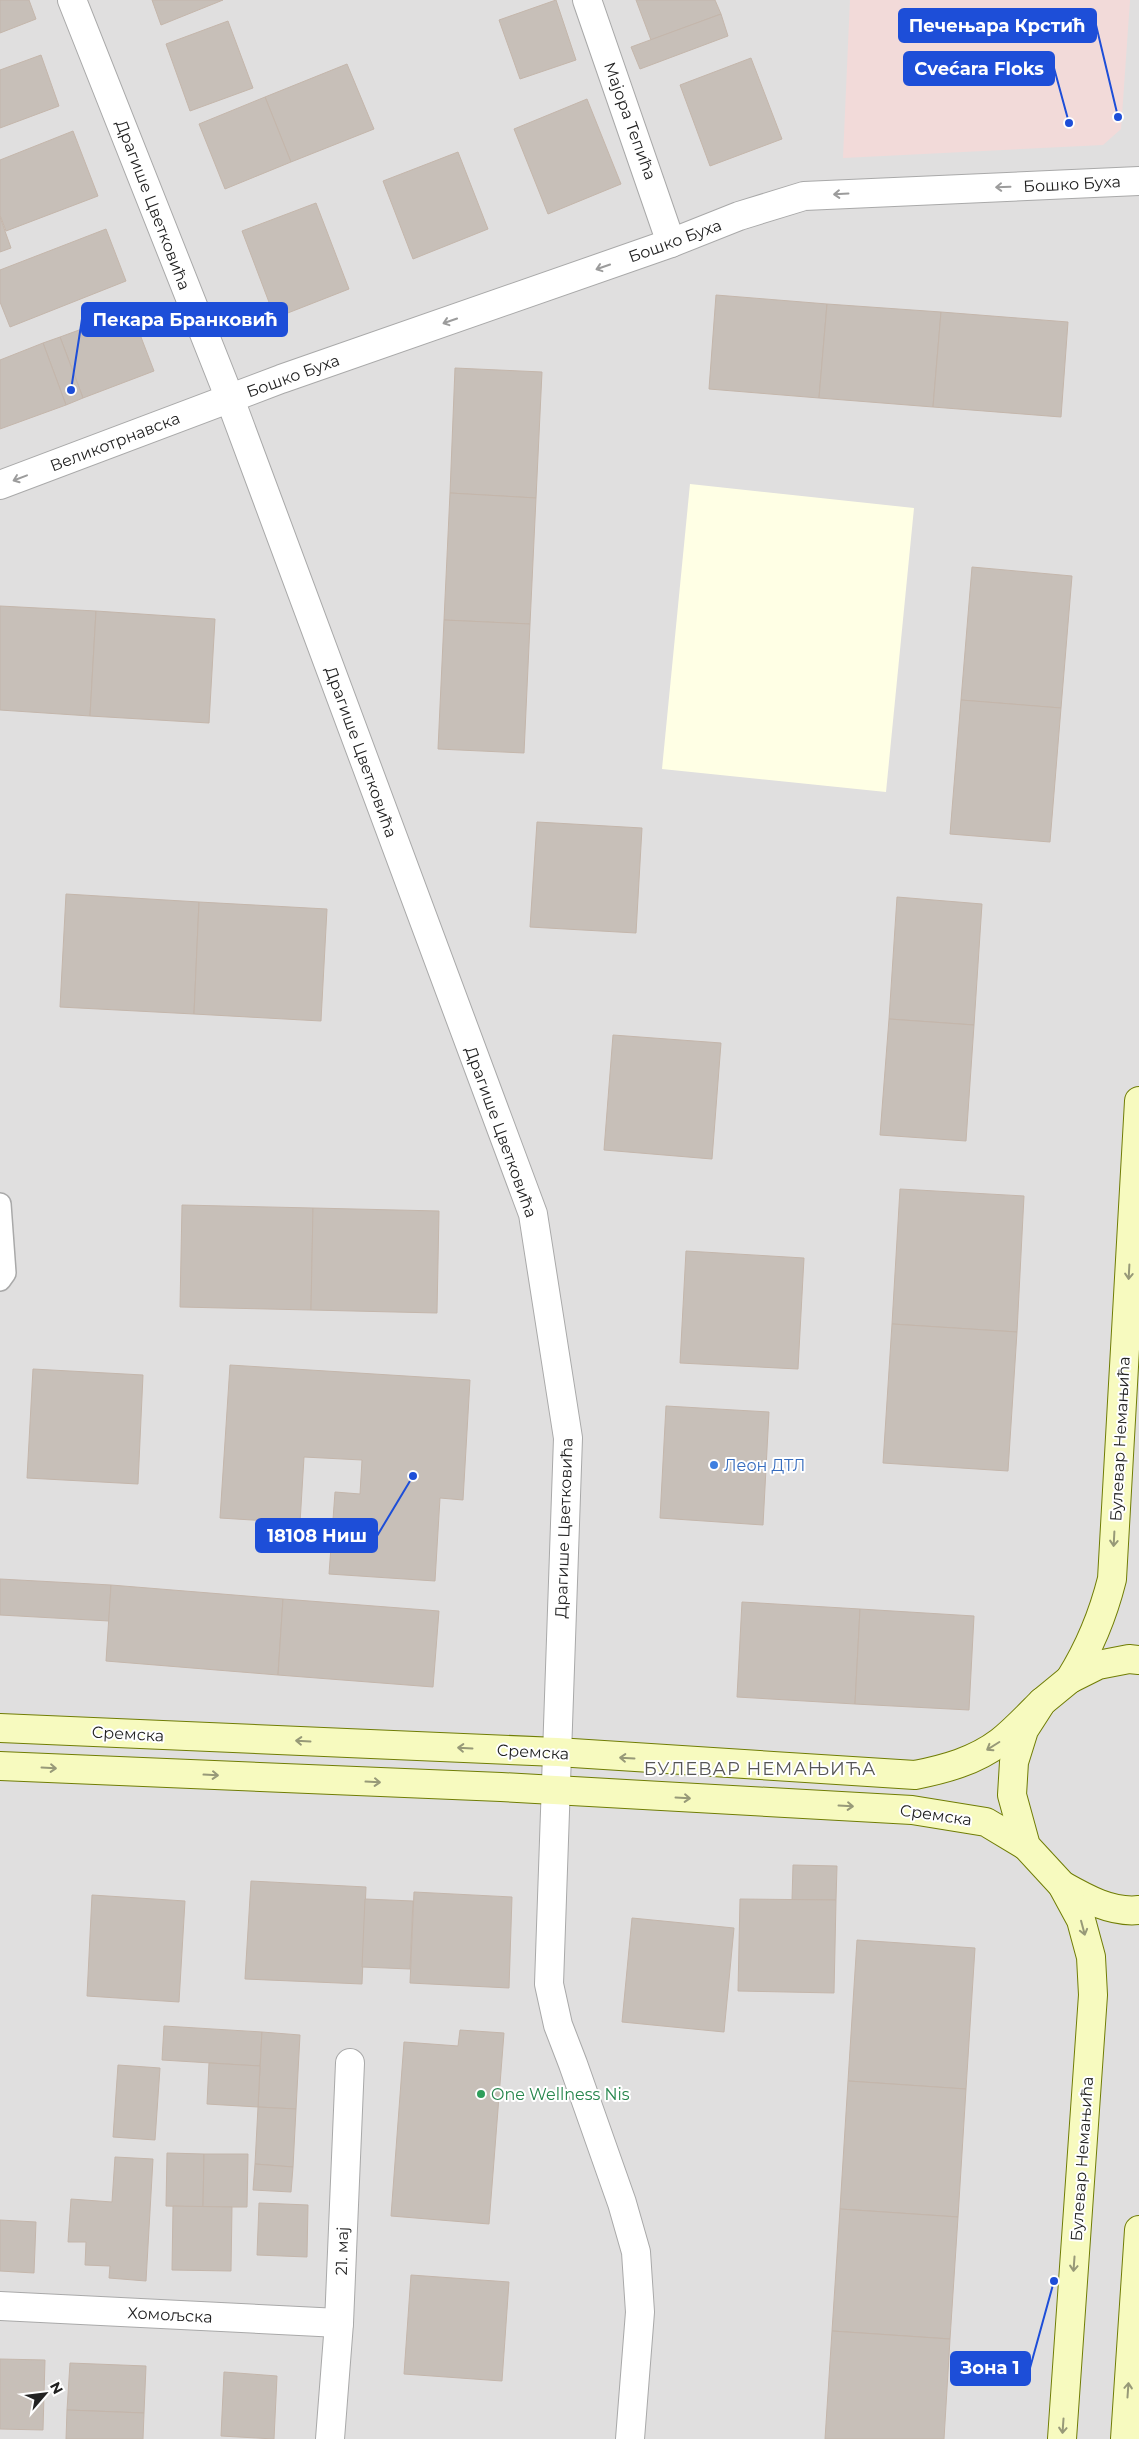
<svg xmlns="http://www.w3.org/2000/svg" width="1139" height="2439" viewBox="0 0 1139 2439" font-family="Montserrat,sans-serif">
<style>
.residential{fill:#e0dfdf}
.commercial{fill:#f2dad9}
.education{fill:#ffffe5}
.building{fill:#c7bfb8;stroke:#c4b6ab}
.lines{fill:none;stroke-linecap:round;stroke-linejoin:round}
.lane-casing{stroke:#a9a9a9;stroke-width:24}
.street-casing{stroke:#a9a9a9;stroke-width:30}
.secondary-casing{stroke:#707d05;stroke-width:30}
.lane{stroke:#fff;stroke-width:21}
.street{stroke:#fff;stroke-width:28}
.secondary{stroke:#f7fabf;stroke-width:28}
.oneway{stroke:#9c9c9c}
.oneway2{stroke:#979978}
.shop-dot{fill:#3f7fe0;stroke:#fff;stroke-width:2}
.leisure-dot{fill:#2e9e5b;stroke:#fff;stroke-width:2}
.labels{text-anchor:middle;dominant-baseline:central;stroke-width:4;stroke-linejoin:round;paint-order:stroke}
.street-label{font-size:16px;fill:#222;stroke:#fff}
.shop-label{font-size:16px;fill:#366cbe;stroke:#fff;text-anchor:start}
.leisure-label{font-size:16px;fill:#27864d;stroke:#fff;text-anchor:start}
.neighbourhood-label{font-size:18px;letter-spacing:1px;fill:#555;stroke:#fff}
.leader{fill:none;stroke:#1d4ed8;stroke-width:2}
.callout-dot{fill:#1d4ed8;stroke:#fff;stroke-width:2}
.callout{fill:#1d4ed8;stroke:#1d4ed8;stroke-width:2}
.callout-label{font-size:18px;text-anchor:middle;font-weight:bold;fill:#fff}
</style>
<rect width="100%" height="100%" fill="#f2efe9"/>
<rect class="residential" x="0" y="0" width="1139" height="2439"/>
<polygon class="commercial" points="850,0 1130,0 1121,129 1103,145 843,158"/>
<polygon class="education" points="690,484 914,508 886,792 662,769"/>
<g class="building">
<polygon points="0,0 29,0 36,19 0,33"/>
<polygon points="152,0 223,0 161,25"/>
<polygon points="556,0 576,60 520,79 499,20"/>
<polygon points="636,0 715,0 721,14 651,40"/>
<polygon points="721,14 728,36 640,69 631,47"/>
<polygon points="228,21 253,88 190,111 166,44"/>
<polygon points="41,55 59,106 0,128 0,70"/>
<polygon points="751,58 782,139 710,166 680,85"/>
<polygon points="347,64 374,129 291,162 265,97"/>
<polygon points="265,97 291,162 225,189 199,124"/>
<polygon points="587,99 621,184 548,214 514,129"/>
<polygon points="73,131 98,196 6,231 0,215 0,160"/>
<polygon points="458,152 488,229 413,259 383,181"/>
<polygon points="316,203 349,289 275,318 242,231"/>
<polygon points="0,217 11,248 0,252"/>
<polygon points="106,229 126,281 10,327 0,302 0,270"/>
<polygon points="716,295 827,304 819,398 709,389"/>
<polygon points="827,304 941,312 933,407 819,398"/>
<polygon points="131,311 154,371 83,398 60,337"/>
<polygon points="941,312 1068,322 1061,417 933,407"/>
<polygon points="60,337 83,398 66,405 43,343"/>
<polygon points="43,343 66,405 0,429 0,360"/>
<polygon points="455,368 542,372 536,498 450,493"/>
<polygon points="450,493 536,498 530,624 444,620"/>
<polygon points="972,567 1072,576 1061,708 961,700"/>
<polygon points="0,606 96,611 90,716 0,710"/>
<polygon points="96,611 215,619 209,723 90,716"/>
<polygon points="444,620 530,624 524,753 438,749"/>
<polygon points="961,700 1061,708 1050,842 950,834"/>
<polygon points="537,822 642,828 636,933 530,927"/>
<polygon points="66,894 199,902 194,1014 60,1007"/>
<polygon points="897,897 982,904 974,1025 889,1019"/>
<polygon points="199,902 327,909 321,1021 194,1014"/>
<polygon points="889,1019 974,1025 966,1141 880,1135"/>
<polygon points="613,1035 721,1043 712,1159 604,1150"/>
<polygon points="900,1189 1024,1196 1017,1332 892,1324"/>
<polygon points="182,1205 313,1208 311,1310 180,1307"/>
<polygon points="313,1208 439,1211 437,1313 311,1310"/>
<polygon points="686,1251 804,1258 798,1369 680,1363"/>
<polygon points="892,1324 1017,1332 1008,1471 883,1463"/>
<polygon points="230,1365 470,1380 463,1500 440,1498 435,1581 329,1574 335,1492 360,1494 362,1460 304,1457 300,1523 220,1518"/>
<polygon points="33,1369 143,1375 138,1484 27,1478"/>
<polygon points="666,1406 769,1412 763,1525 660,1518"/>
<polygon points="0,1579 111,1585 109,1621 0,1615"/>
<polygon points="111,1585 283,1599 278,1675 106,1661"/>
<polygon points="283,1599 439,1611 433,1687 278,1675"/>
<polygon points="742,1602 860,1609 855,1704 737,1697"/>
<polygon points="860,1609 974,1616 969,1710 855,1704"/>
<polygon points="793,1865 837,1866 836,1900 792,1900"/>
<polygon points="251,1881 366,1887 362,1984 245,1979"/>
<polygon points="414,1892 512,1897 509,1988 410,1983"/>
<polygon points="92,1895 185,1901 179,2002 87,1996"/>
<polygon points="365,1899 413,1901 410,1969 362,1967"/>
<polygon points="740,1899 836,1900 834,1993 738,1991"/>
<polygon points="632,1918 734,1928 724,2032 622,2022"/>
<polygon points="857,1940 975,1948 966,2089 848,2081"/>
<polygon points="164,2026 262,2032 260,2066 162,2060"/>
<polygon points="460,2030 504,2033 489,2224 391,2216 404,2042 458,2046"/>
<polygon points="262,2032 300,2035 296,2109 258,2107"/>
<polygon points="209,2063 260,2066 258,2107 207,2104"/>
<polygon points="118,2065 160,2068 155,2140 113,2137"/>
<polygon points="848,2081 966,2089 958,2217 840,2209"/>
<polygon points="258,2107 296,2109 293,2167 255,2164"/>
<polygon points="167,2153 204,2154 203,2207 166,2206"/>
<polygon points="204,2154 248,2154 247,2207 203,2207"/>
<polygon points="115,2157 153,2159 146,2281 109,2278 110,2266 85,2265 86,2242 68,2242 71,2199 112,2202"/>
<polygon points="255,2164 293,2167 291,2192 253,2190"/>
<polygon points="259,2203 308,2205 307,2257 257,2255"/>
<polygon points="173,2206 232,2207 231,2271 172,2270"/>
<polygon points="840,2209 958,2217 950,2339 832,2331"/>
<polygon points="0,2220 36,2222 34,2273 0,2271"/>
<polygon points="411,2275 509,2282 502,2381 404,2374"/>
<polygon points="832,2331 950,2339 944,2439 825,2439"/>
<polygon points="0,2359 45,2360 43,2430 0,2429"/>
<polygon points="70,2363 146,2366 144,2413 67,2410"/>
<polygon points="224,2372 277,2376 274,2439 221,2436"/>
<polygon points="67,2410 144,2413 143,2439 66,2439"/>
</g>
<g class="lines">
<defs>
<polyline id="lane" points="0,1204 5,1273 0,1280"/>
<g id="street">
<polyline points="72,0 230,399 533,1214 568,1438 549,1984 558,2025 573,2064 622,2203 636,2252 640,2312 630,2439"/>
<polyline points="587,0 671,243"/>
<polyline points="0,485 281,379 671,243 739,216 804,196 1139,181"/>
<polyline points="0,2306 339,2323"/>
<polyline points="330,2439 339,2323 350,2063"/>
</g>
<g id="secondary">
<path d="M1070,1679c20,-32 33,-64 42,-100l27,-478"/>
<path d="M0,1728l557,24 358,23c30,-6 60,-14 85,-33 15,-12 29,-27 42,-40"/>
<polyline points="0,1766 501,1787 912,1810 986,1822 1026,1846"/>
<path d="M1062,1885c23,13 49,28 77,25"/>
<polyline points="1062,2439 1093,1995 1091,1957 1081,1920 1062,1885 1026,1846 1012,1795 1014,1762 1024,1730 1042,1702 1070,1679 1098,1665 1129,1659 1139,1660"/>
<polyline points="1125,2439 1139,2230"/>
</g>
</defs>
<use href="#lane" class="lane-casing"/>
<use href="#street" class="street-casing"/>
<use href="#secondary" class="secondary-casing"/>
<use href="#lane" class="lane"/>
<use href="#street" class="street"/>
<use href="#secondary" class="secondary"/>
</g>
<defs><path id="oneway-shaft" d="M-6 0H5M1.5-3L5.5 0L1.5 3" fill="none" stroke-width="1.6" stroke-linecap="round" stroke-linejoin="round" transform="scale(1.25)"/></defs>
<g class="oneway">
<use href="#oneway-shaft" transform="translate(1003 187) rotate(178)"/>
<use href="#oneway-shaft" transform="translate(841 194) rotate(177)"/>
<use href="#oneway-shaft" transform="translate(603 267) rotate(161)"/>
<use href="#oneway-shaft" transform="translate(450 321) rotate(161)"/>
<use href="#oneway-shaft" transform="translate(20 478) rotate(159)"/>
</g>
<g class="oneway2">
<use href="#oneway-shaft" transform="translate(1129 1272) rotate(93)"/>
<use href="#oneway-shaft" transform="translate(1114 1539) rotate(93)"/>
<use href="#oneway-shaft" transform="translate(303 1741) rotate(-177)"/>
<use href="#oneway-shaft" transform="translate(993 1746) rotate(148)"/>
<use href="#oneway-shaft" transform="translate(465 1748) rotate(-177)"/>
<use href="#oneway-shaft" transform="translate(627 1758) rotate(-177)"/>
<use href="#oneway-shaft" transform="translate(49 1768) rotate(3)"/>
<use href="#oneway-shaft" transform="translate(211 1775) rotate(3)"/>
<use href="#oneway-shaft" transform="translate(373 1782) rotate(3)"/>
<use href="#oneway-shaft" transform="translate(683 1798) rotate(3)"/>
<use href="#oneway-shaft" transform="translate(846 1806) rotate(3)"/>
<use href="#oneway-shaft" transform="translate(1083 1928) rotate(75)"/>
<use href="#oneway-shaft" transform="translate(1074 2264) rotate(94)"/>
<use href="#oneway-shaft" transform="translate(1128 2390) rotate(-86)"/>
<use href="#oneway-shaft" transform="translate(1063 2426) rotate(94)"/>
</g>
<circle class="shop-dot" cx="714" cy="1465" r="5"/>
<circle class="leisure-dot" cx="481" cy="2094" r="5"/>
<g class="labels">
<g class="street-label">
<text transform="translate(630 121) rotate(70)">Мајора Тепића</text>
<text transform="translate(1072 184) rotate(-3)">Бошко Буха</text>
<text transform="translate(153 205) rotate(69)">Драгише Цветковића</text>
<text transform="translate(675 241) rotate(-20)">Бошко Буха</text>
<text transform="translate(293 376) rotate(-20)">Бошко Буха</text>
<text transform="translate(115 442) rotate(-21)">Великотрнавска</text>
<text transform="translate(361 752) rotate(70)">Драгише Цветковића</text>
<text transform="translate(501 1132) rotate(70)">Драгише Цветковића</text>
<text transform="translate(1120 1439) rotate(-87)">Булевар Немањића</text>
<text transform="translate(564 1528) rotate(-88)">Драгише Цветковића</text>
<text transform="translate(128 1734) rotate(3)">Сремска</text>
<text transform="translate(533 1752) rotate(3)">Сремска</text>
<text transform="translate(936 1815) rotate(8)">Сремска</text>
<text transform="translate(1082 2159) rotate(-86)">Булевар Немањића</text>
<text transform="translate(342 2251) rotate(-88)">21. мај</text>
<text transform="translate(170 2315) rotate(3)">Хомољска</text>
</g>
<g class="shop-label">
<text x="724" y="1465">Леон ДТЛ</text>
</g>
<g class="leisure-label">
<text x="491" y="2094">One Wellness Nis</text>
</g>
<g class="neighbourhood-label">
<text x="760" y="1769">БУЛЕВАР НЕМАЊИЋА</text>
</g>
</g>
<path class="leader" d="M1118 117L1096 25M1069 123L1054 68M71 390L82 319M413 1476L377 1536M1054 2281L1030 2368"/>
<g class="callout-dot">
<circle cx="1118" cy="117" r="5"/>
<circle cx="1069" cy="123" r="5"/>
<circle cx="71" cy="390" r="5"/>
<circle cx="413" cy="1476" r="5"/>
<circle cx="1054" cy="2281" r="5"/>
</g>
<g class="callout">
<rect x="899" y="9" width="197" height="33" rx="5"/>
<rect x="904" y="52" width="150" height="33" rx="5"/>
<rect x="82" y="303" width="205" height="33" rx="5"/>
<rect x="256" y="1519" width="121" height="33" rx="5"/>
<rect x="951" y="2352" width="79" height="33" rx="5"/>
</g>
<g class="callout-label">
<text x="997" y="32">Печењара Крстић</text>
<text x="979" y="75">Cvećara Floks</text>
<text x="185" y="326">Пекара Бранковић</text>
<text x="317" y="1542">18108 Ниш</text>
<text x="990" y="2374">Зона 1</text>
</g>
<g transform="translate(45 2394) rotate(62)" stroke="#ffffff" stroke-width="4" paint-order="stroke">
<path d="M0-4L9 19L0 12L-9 19Z" fill="#222222"/>
<text y="-8" font-size="14" font-weight="bold" text-anchor="middle" fill="#222222">N</text>
</g>
</svg>
